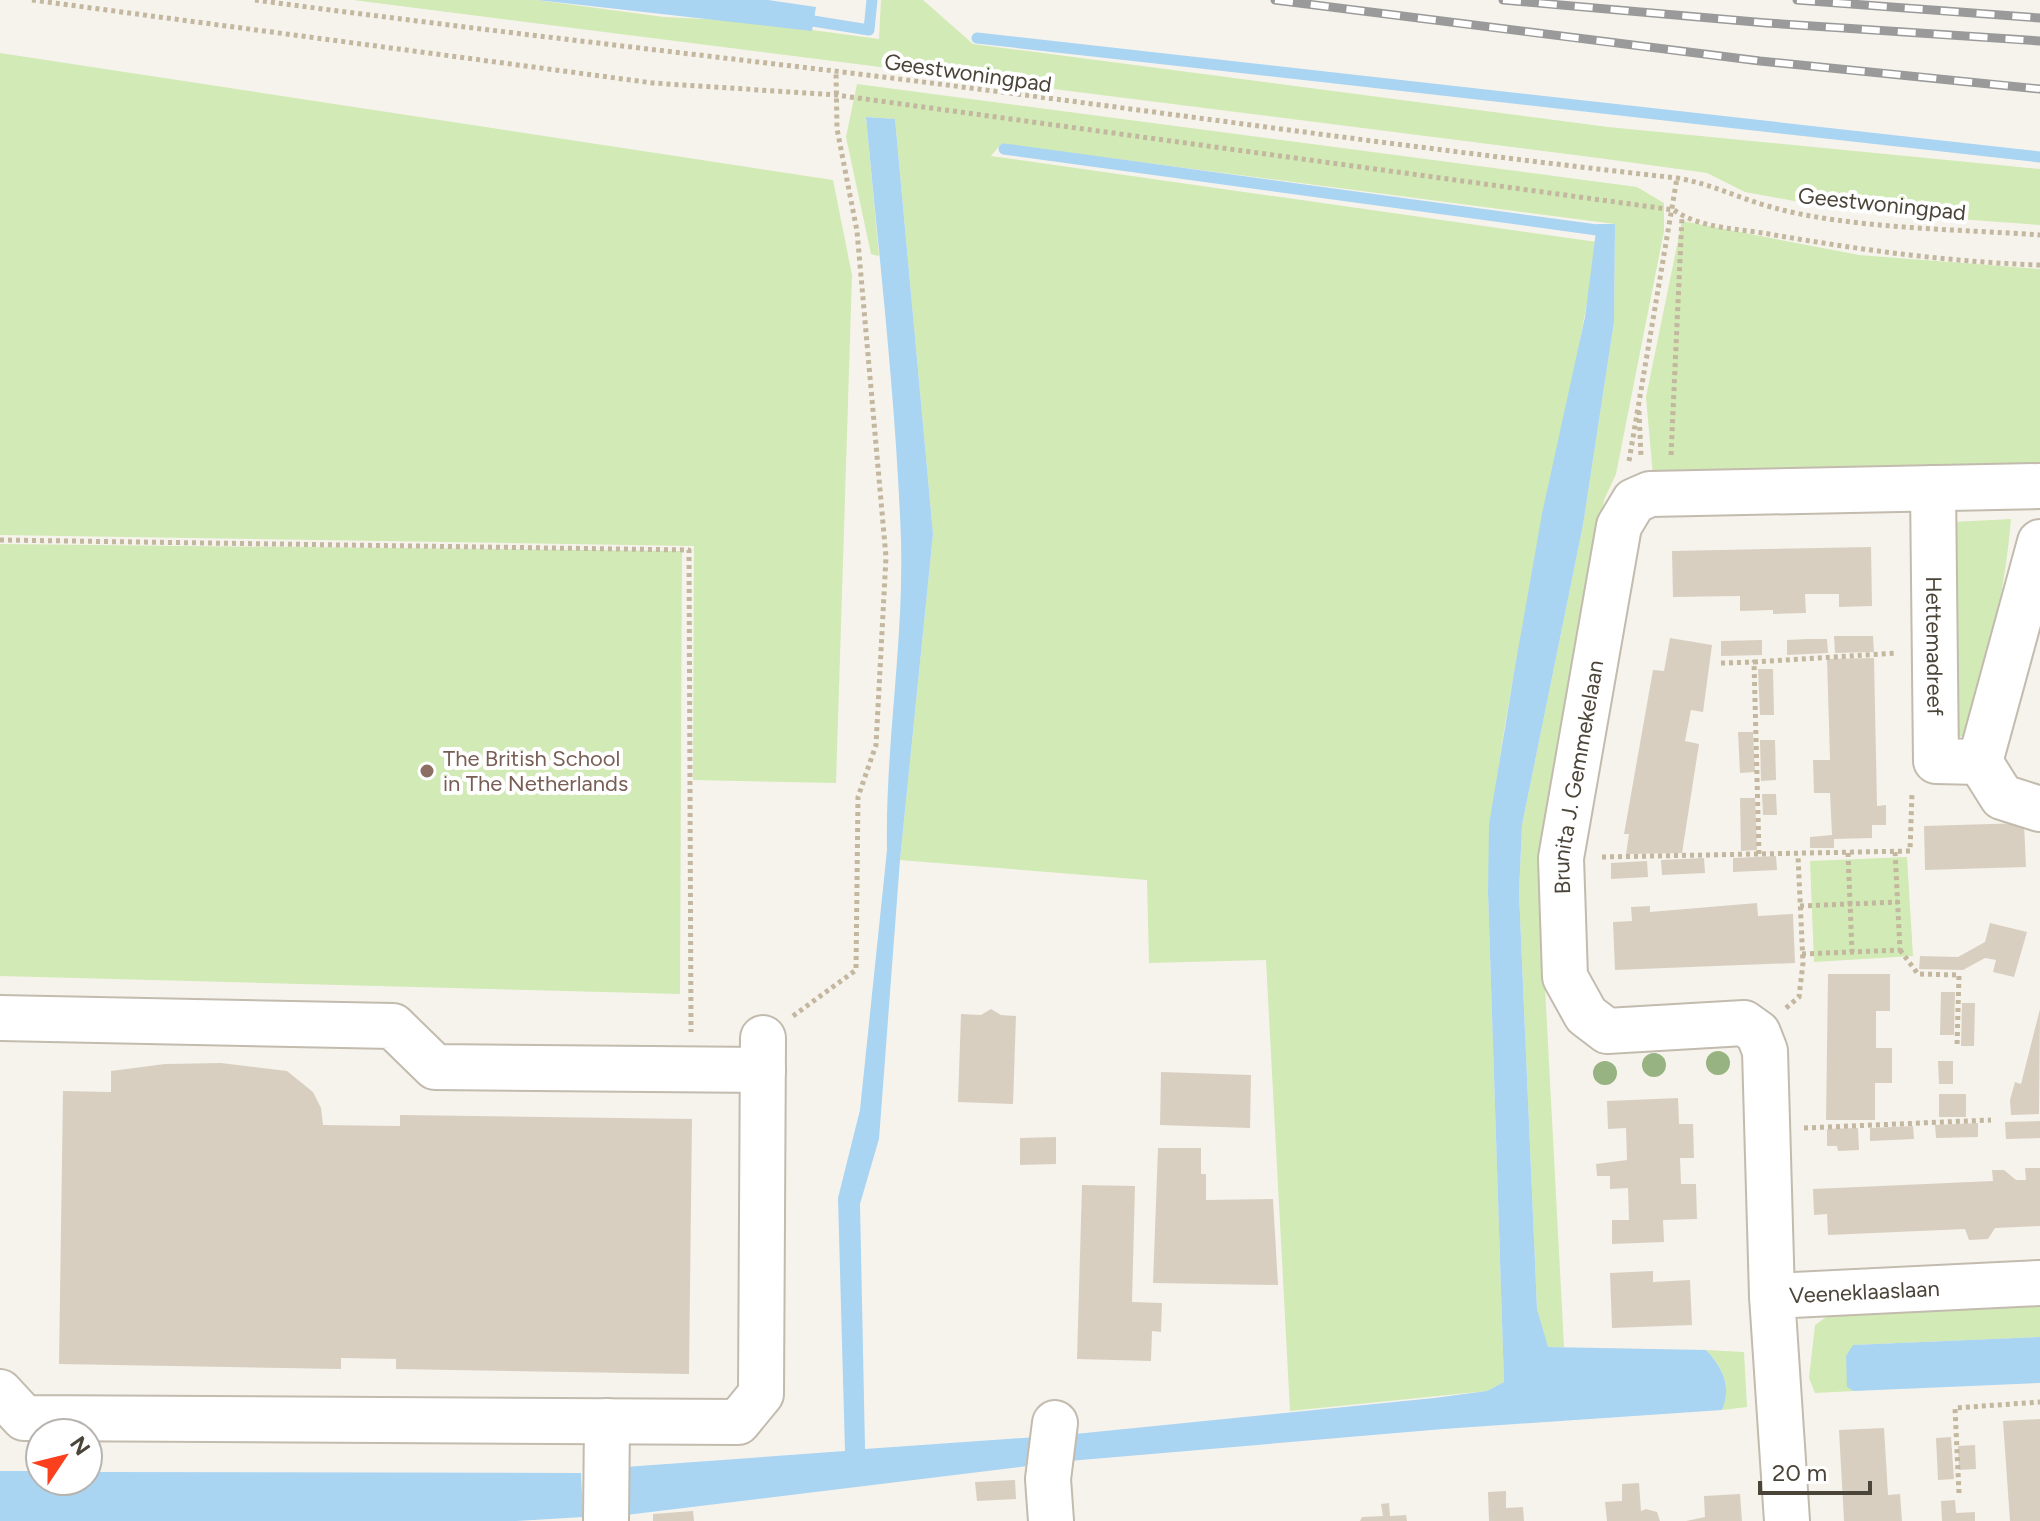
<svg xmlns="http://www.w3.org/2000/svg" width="2040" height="1521" viewBox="0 0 2040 1521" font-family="Figtree,sans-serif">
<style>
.green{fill:#d2eab5}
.water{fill:#a9d4f2}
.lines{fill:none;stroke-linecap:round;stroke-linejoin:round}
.stream{stroke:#a9d4f2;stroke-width:11}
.building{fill:#d8cfc1}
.minor-casing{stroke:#c2bbae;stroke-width:48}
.path{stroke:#c4b79f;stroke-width:5;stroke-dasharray:4 4;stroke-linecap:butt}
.minor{stroke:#fff;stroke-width:44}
.rail-casing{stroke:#9a9a9a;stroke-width:9}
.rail{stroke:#fff;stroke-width:6;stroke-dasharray:18;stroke-linecap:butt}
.tree{fill:#97b381}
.education-dot{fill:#8d6e63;stroke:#fff;stroke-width:3}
.labels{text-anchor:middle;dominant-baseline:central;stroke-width:8;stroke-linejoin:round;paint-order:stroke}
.street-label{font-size:22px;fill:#4b4439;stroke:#fff}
.education-label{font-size:22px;fill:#785e54;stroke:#fff;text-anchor:start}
</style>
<rect width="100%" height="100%" fill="#f6f3ec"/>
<g class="green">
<polygon points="353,0 537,0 664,17 745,21 879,39 881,0 923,0 973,44 1608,127 2040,169 2040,225 1848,211 1745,192 1707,173 1606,159"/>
<polygon points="0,53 833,180 852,275 836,783 693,780 694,546 0,535"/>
<path d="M857,84l780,103 27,16v28l-48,243 -12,26 -64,392 24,455h-17l-10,-38 -18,-416 3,-68 61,-300 31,-203 1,-98 -614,-80 -10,12 606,86c-19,121 -45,240 -69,360 -19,96 -38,192 -40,290l16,490 -17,9 -197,20 -24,-451 -117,3 -2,-83 -247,-20 33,-326 -38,-415 -29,-2 13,139 -8,-2 -25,-117z"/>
<polygon points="1682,221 1859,255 2040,269 2040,470 1653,476 1646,397"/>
<path d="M2011,519c-6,74 -24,145 -42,217l-12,1 -5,-215z"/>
<polygon points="0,544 682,551 680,994 0,976"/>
<polygon points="1907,857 1913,956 1814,962 1810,861"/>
<polygon points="2040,1306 2040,1337 1854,1345 1854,1391 1815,1393 1809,1378 1815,1325 1832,1313"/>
<path d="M1706,1350l38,2 3,55 -25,3c10,-23 1,-42 -16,-60z"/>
</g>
<g class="water">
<polygon points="537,0 768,0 816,7 812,31"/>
<path d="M866,117l29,2 38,415 -33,326 -21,279 -19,65 5,245 200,-14 369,-37 53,-7 17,-9 -16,-490 1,-67 25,-152 28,-159 43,-197 12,-93h18l-1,98 -31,203 -61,300 -3,68 18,416 11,38 158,3c17,18 26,37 16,60l-279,19 -374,32 -443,54 -1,-48 220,-16 -7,-253 22,-88 27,-260c-2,-104 17,-206 14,-310 -5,-141 -22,-283 -35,-423z"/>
<polygon points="2040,1337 2040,1383 1854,1391 1847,1387 1846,1356 1853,1345"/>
<polygon points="0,1471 40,1471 40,1481 88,1481 88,1472 581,1473 583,1517 516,1521 0,1521"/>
</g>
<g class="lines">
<g class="stream">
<polyline points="813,21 869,30 872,0"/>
<polyline points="977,38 2040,157"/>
<polyline points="1004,149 1597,230"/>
</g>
</g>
<g class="building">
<polygon points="1871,547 1872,606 1839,607 1839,594 1805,594 1806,613 1773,614 1773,610 1740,611 1740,596 1673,597 1672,551"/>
<polygon points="1834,636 1873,636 1874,652 1835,653"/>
<polygon points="1670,638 1712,645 1703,712 1691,710 1685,741 1699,744 1682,853 1626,854 1629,834 1624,834 1653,670 1664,671"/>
<polygon points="1807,639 1827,639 1828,653 1787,655 1787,640"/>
<polygon points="1762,640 1762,655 1721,656 1721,641"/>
<polygon points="1874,658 1877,806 1886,805 1886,825 1872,825 1872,838 1834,839 1834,848 1810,848 1810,837 1832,835 1830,793 1814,793 1813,760 1830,760 1827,659"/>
<polygon points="1758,669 1773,669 1774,715 1760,715"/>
<polygon points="1738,732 1753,732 1755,772 1740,773"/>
<polygon points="1760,740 1775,740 1776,780 1761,781"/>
<polygon points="1762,794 1776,794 1777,815 1763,815"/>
<polygon points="1740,798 1755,798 1757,850 1741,851"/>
<polygon points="2024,823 2026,867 1925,870 1924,826"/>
<polygon points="1776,856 1777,870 1733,872 1733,858"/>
<polygon points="1704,858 1705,873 1662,875 1661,860"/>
<polygon points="1647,861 1648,877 1611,879 1611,863"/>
<polygon points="1757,903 1758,916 1793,914 1795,963 1615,970 1613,922 1632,921 1631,907 1650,906 1650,912"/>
<polygon points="1990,923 2027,932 2014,977 1993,972 1996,960 1985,958 1963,970 1919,969 1920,956 1958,957 1985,942"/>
<polygon points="1828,974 1890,974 1890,1011 1876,1011 1876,1048 1892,1048 1892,1083 1875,1083 1875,1120 1826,1120"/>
<polygon points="1941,992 1955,992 1954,1035 1940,1035"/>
<polygon points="1962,1003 1975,1003 1974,1046 1961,1046"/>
<polygon points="991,1009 1001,1015 1016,1016 1013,1104 958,1102 961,1014 981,1015"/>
<polygon points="2040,1009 2039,1114 2011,1115 2010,1100 2015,1082 2021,1084"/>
<polygon points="1938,1061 1953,1061 1953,1084 1939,1084"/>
<polygon points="221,1063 287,1071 313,1092 321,1108 323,1125 400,1126 400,1115 692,1119 689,1374 396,1369 396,1359 341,1358 341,1369 59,1364 63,1091 111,1092 111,1071 165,1064"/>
<polygon points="1161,1072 1251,1075 1250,1128 1160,1125"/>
<rect x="1939" y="1094" width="27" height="23"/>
<polygon points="1678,1098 1679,1124 1693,1124 1694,1158 1680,1158 1681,1184 1696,1184 1697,1219 1663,1220 1664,1242 1612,1244 1612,1220 1629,1220 1628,1188 1610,1189 1610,1176 1597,1176 1596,1164 1627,1160 1626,1128 1608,1129 1607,1101"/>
<polygon points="2040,1121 2040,1138 2006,1139 2005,1122"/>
<polygon points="1978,1123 1978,1137 1936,1138 1935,1125"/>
<polygon points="1913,1126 1914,1139 1870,1141 1870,1128"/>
<polygon points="1858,1128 1859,1150 1838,1151 1837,1146 1827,1146 1827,1129"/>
<polygon points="1056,1137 1056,1164 1020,1165 1020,1138"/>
<polygon points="1158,1148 1201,1148 1201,1174 1206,1174 1206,1200 1273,1199 1278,1285 1153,1283"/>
<polygon points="2025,1168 2040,1168 2040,1226 1995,1228 1988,1239 1969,1240 1965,1229 1828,1235 1827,1214 1814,1215 1813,1189 1993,1181 1992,1170 2004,1170 2016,1180 2026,1180"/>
<polygon points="1082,1185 1135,1186 1132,1302 1162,1303 1161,1332 1152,1331 1151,1361 1077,1359"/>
<polygon points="1653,1271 1653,1282 1690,1280 1692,1325 1612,1328 1610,1273"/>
<polygon points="2040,1419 2040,1521 2010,1521 2003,1421"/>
<polygon points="1884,1428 1888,1495 1900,1494 1902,1521 1844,1521 1839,1430"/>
<polygon points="1951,1437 1954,1479 1938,1480 1936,1438"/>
<polygon points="1975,1445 1976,1469 1959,1470 1958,1446"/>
<polygon points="1015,1480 1016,1499 977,1501 975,1482"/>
<polygon points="1639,1483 1641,1511 1646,1509 1657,1512 1660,1521 1607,1521 1605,1502 1622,1501 1622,1484"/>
<polygon points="1506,1491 1506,1508 1523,1507 1524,1521 1489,1521 1488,1492"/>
<polygon points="1740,1494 1742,1521 1686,1521 1705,1517 1704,1496"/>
<polygon points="1955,1500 1956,1513 1975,1512 1975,1521 1942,1521 1941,1501"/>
<polygon points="1389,1503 1390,1516 1406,1515 1407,1521 1360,1521 1362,1517 1383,1516 1381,1504"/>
<polygon points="693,1511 694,1521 653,1521 653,1514"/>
</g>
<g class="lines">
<defs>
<g id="minor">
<path id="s1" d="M1933,488l3,273 44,1 60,-220"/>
<polyline points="1980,762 2002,797 2040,809"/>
<polyline points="0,1018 393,1026 435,1067 763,1070"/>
<path id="s2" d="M1772,1296l-7,-245 -7,-18 -14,-10 -137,8 -21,-16 -21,-38 -4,-119 58,-332 15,-25 16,-7 390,-8"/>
<polyline points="0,1392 24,1418 738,1422 761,1394 763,1038"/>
<polyline points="606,1521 607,1421"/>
<polyline points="1051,1521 1048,1479 1055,1423"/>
<path id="s3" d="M1787,1521l-15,-225 268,-13"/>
</g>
</defs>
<use href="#minor" class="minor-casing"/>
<g class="path">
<path d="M32,0l621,83 183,12 838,115c23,17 62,19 89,23 91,16 184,29 277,32"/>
<path d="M255,0c193,26 386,48 579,71 282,34 562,76 843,107 35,6 61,20 94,29 78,22 187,22 269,28"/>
<polyline points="1639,411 1641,457"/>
<polyline points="1671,455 1682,216"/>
<polyline points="1629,461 1677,178"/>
<polyline points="0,540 689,550 691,1032"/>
<polyline points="1721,663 1754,662"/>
<polyline points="1848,853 1852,952"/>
<polyline points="1759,854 1754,662 1897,653"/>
<polyline points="1602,857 1910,851 1912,793"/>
<polyline points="1800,906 1898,902"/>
<polyline points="1900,950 1918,974 1959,975 1957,1046"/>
<polyline points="1802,954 1900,950 1895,851"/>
<polyline points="1786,1008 1799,997 1803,963 1798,856"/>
<polyline points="793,1016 856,970 858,797 876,745 886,557 857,231 837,129 836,71"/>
<polyline points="1804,1128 1991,1120"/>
<polyline points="1959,1493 1955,1408 2040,1402"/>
</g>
<use href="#minor" class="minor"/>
<defs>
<g id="rail">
<polyline points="1275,0 1760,61 2040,89"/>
<polyline points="1503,0 1767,23 2040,41"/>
<polyline points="1797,0 2040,18"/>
</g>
</defs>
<use href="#rail" class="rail-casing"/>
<use href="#rail" class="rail"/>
</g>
<g class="tree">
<circle cx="1718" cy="1063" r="12"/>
<circle cx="1654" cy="1065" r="12"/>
<circle cx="1605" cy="1073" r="12"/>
</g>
<circle class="education-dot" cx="427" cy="771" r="8"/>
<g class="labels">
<g class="street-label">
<text transform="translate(968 73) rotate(8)">Geestwoningpad</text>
<text transform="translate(1882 204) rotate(6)">Geestwoningpad</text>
<text stroke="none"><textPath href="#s1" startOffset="158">Hettemadreef</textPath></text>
<text stroke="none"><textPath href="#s2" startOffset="690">Brunita J. Gemmekelaan</textPath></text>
<text stroke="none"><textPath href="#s3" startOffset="318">Veeneklaaslaan</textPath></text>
</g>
<g class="education-label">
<text x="443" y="758">The British School<tspan x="443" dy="25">in The Netherlands</tspan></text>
</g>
</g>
<g transform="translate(64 1457) rotate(55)"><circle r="38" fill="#ffffff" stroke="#b7b4b0" stroke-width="2"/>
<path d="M0-6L14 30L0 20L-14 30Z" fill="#fc3f1d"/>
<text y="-12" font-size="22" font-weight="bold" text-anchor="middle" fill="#4b4439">N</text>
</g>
<path d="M1760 1481v12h110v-12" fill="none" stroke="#4b4439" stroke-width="4"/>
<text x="1772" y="1481" font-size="24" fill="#4b4439" stroke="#ffffff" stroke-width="6" paint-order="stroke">20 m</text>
</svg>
